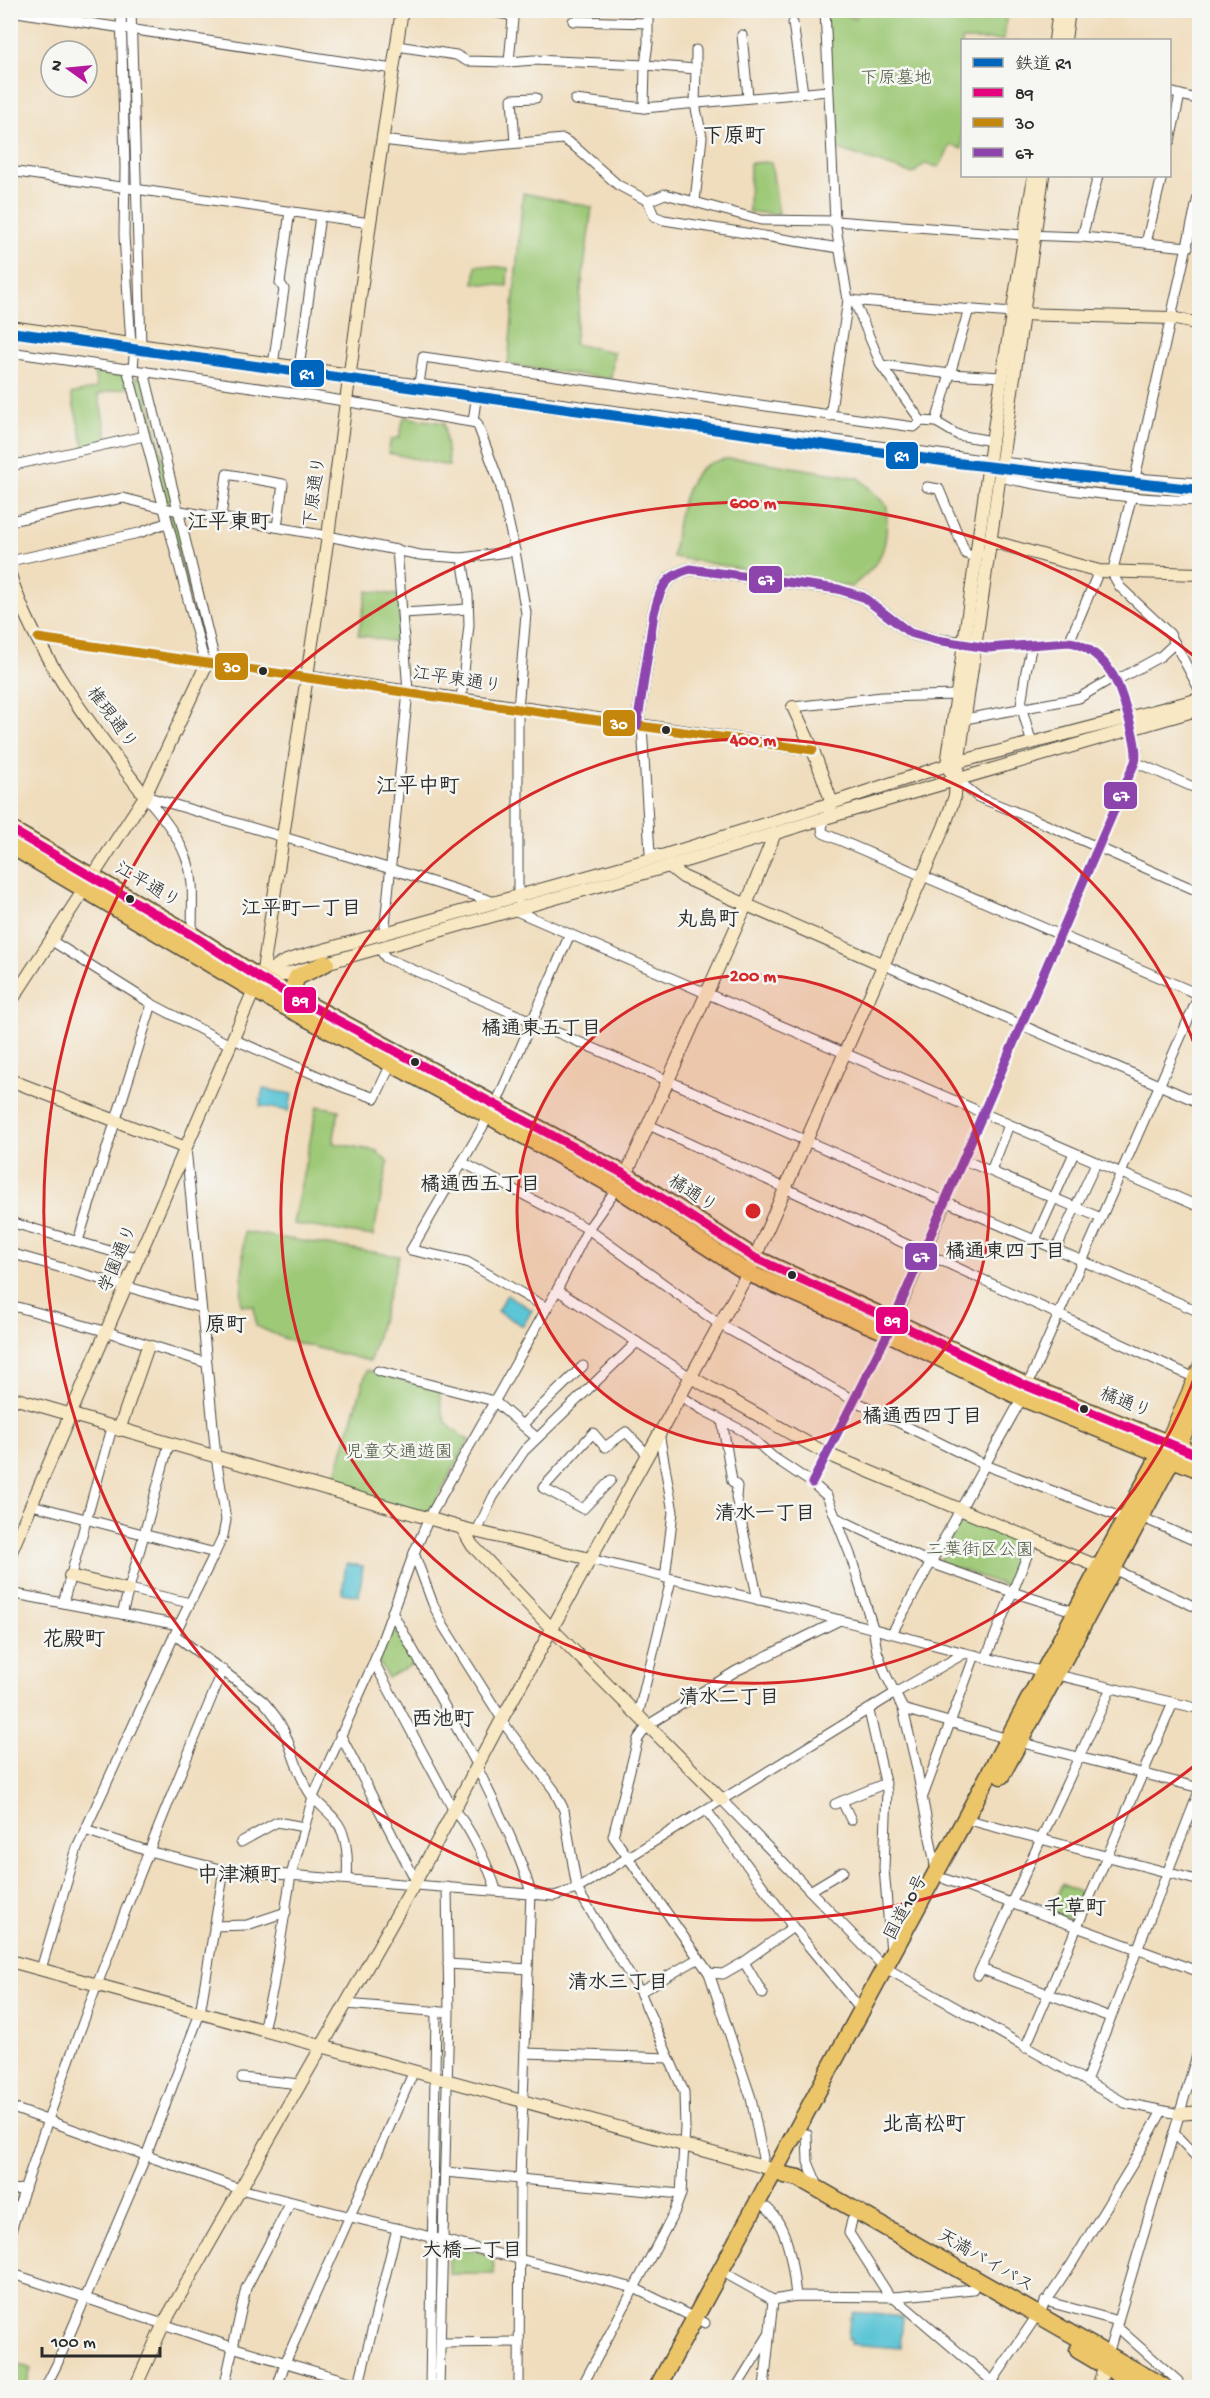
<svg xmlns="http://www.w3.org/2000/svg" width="1210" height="2398" viewBox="0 0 1210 2398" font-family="'Gochi Hand','Klee One',sans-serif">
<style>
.green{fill:#9ec977;stroke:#647a51;stroke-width:1.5}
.water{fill:#5bc5d6;stroke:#437880;stroke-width:1.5}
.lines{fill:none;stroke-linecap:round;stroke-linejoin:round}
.street-casing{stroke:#494641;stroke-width:11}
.secondary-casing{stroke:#494641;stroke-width:14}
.primary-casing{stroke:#494641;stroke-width:16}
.highway-casing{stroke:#494641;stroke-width:19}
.street{stroke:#fff;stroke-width:9}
.secondary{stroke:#f8e8c3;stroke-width:12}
.primary{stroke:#edc569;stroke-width:14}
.highway{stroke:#edc569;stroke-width:16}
.bus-1-casing{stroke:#f6f6f2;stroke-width:14}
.bus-2-casing{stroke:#f6f6f2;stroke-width:14}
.bus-3-casing{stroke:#f6f6f2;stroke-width:14}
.bus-1{stroke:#e5007d;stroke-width:9}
.bus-2{stroke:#c4870b;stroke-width:9}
.bus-3{stroke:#8e44ad;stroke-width:9}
.rail-1-casing{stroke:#f6f6f2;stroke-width:15}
.rail-1{stroke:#0065bd;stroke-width:10}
.ring{fill:none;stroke:#d62828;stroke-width:3}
.bus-dot{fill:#2b2b2b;stroke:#f6f6f2;stroke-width:2}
.labels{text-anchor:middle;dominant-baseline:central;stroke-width:5;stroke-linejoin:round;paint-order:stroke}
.park-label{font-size:18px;fill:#4e5a42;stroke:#f6f6f2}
.street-label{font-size:18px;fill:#2b2b2b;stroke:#f6f6f2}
.neighbourhood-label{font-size:20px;font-weight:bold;fill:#2b2b2b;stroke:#f6f6f2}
.quarter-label{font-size:21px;font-weight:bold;fill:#2b2b2b;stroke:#f6f6f2}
.centre{fill:#d62828;stroke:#f6f6f2;stroke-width:3}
.ring-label{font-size:18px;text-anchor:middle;font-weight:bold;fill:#d62828;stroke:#f6f6f2;stroke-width:5;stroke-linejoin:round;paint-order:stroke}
.line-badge{stroke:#f6f6f2;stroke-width:2}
.badge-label{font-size:16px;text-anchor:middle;font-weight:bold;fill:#fff}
</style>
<rect width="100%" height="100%" fill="#f6f6f2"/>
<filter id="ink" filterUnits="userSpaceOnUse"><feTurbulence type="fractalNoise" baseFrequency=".0167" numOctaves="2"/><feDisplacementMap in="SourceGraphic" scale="12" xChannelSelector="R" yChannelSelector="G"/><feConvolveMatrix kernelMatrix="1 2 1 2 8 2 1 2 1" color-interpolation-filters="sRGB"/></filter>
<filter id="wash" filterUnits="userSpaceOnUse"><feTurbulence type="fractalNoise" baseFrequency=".008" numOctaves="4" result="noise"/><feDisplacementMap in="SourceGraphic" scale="24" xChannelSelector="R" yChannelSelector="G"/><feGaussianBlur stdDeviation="1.35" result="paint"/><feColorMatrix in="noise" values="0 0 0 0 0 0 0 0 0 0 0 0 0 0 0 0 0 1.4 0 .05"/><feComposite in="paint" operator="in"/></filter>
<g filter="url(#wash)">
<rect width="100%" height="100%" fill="#f0ddbd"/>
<g class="green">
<polygon points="825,11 841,11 854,19 860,11 1007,11 1004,40 962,40 962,149 951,145 939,167 924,164 913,174 832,147"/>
<polygon points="771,162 779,214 749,212 750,163"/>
<polygon points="523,193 592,207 574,344 614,352 611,379 508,365"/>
<polygon points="476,265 508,268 507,286 474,283"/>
<polygon points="93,368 126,374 129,387 98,394 108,441 84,447 71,394 97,388"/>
<polygon points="143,377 174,504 166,503 135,378"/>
<polygon points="404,417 444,423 449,466 388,453 391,439 399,438"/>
<path d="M725,459h19l115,19 28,28c0,42 -2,55 -36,81l-178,-30c3,-27 8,-76 33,-92 5,-3 13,-4 19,-6z"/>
<polygon points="168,514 176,514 210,653 205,653"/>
<polygon points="367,591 398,595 401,643 358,635"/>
<polygon points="317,1106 339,1110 333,1143 377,1151 388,1163 373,1236 293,1224"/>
<polygon points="244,1232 399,1256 370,1361 290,1341 256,1326 254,1306 241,1305"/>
<path d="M367,1370l72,20c3,28 4,36 30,50l-43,78 -95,-28z"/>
<polygon points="963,1519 1023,1543 1006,1586 939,1562 960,1520"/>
<polygon points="392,1623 415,1663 388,1678 378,1660"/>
<polygon points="1062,1884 1085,1895 1074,1920 1049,1913"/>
<polygon points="452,2246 493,2255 494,2274 449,2274 449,2248"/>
<polygon points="11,2361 31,2369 26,2387 11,2387"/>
</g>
<g class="water">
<polygon points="263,1089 292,1094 289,1111 260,1106"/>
<polygon points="507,1295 532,1310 523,1326 497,1311"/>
<polygon points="346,1564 363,1566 359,1596 342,1593"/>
<polygon points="853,2312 903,2317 900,2348 850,2344 851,2339 848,2339 850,2318 852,2318"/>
</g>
</g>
<g filter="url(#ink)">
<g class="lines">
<defs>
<g id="street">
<polyline points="121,10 125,168 124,235 131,344"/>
<polyline points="131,10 141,345"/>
<polyline points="481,10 509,15 513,19 509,62 534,60 645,65 644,108"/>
<polyline points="648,10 648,43 645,65 696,69 695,104 702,137 695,201"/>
<polyline points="825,10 835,221 848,300 830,416"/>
<polyline points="10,11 393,69"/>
<polyline points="573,21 648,23"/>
<polyline points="793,23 803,93"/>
<polyline points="742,35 748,97"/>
<polyline points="397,46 456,55 467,61 509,62"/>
<polyline points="696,69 696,50"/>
<polyline points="1170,92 1200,100"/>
<polyline points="575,100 644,108 828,91"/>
<polyline points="382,140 441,147 476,147 563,139 574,146 618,185 648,201 654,216 664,220 839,248"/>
<polyline points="1170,141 1180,95"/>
<polyline points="515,143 512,99 536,98"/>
<polyline points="10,171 370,223"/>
<polyline points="648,201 665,194 761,220 835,221 1024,235 1082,237 1188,247"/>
<polyline points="1082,237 1098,176"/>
<polyline points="1146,243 1162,176"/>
<polyline points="848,300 1012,313"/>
<polyline points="854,300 881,365 921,421"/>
<polyline points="10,352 313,396 477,423 500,484 515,551 526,613 518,709 518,899"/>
<polyline points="273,365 284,289 280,283 290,211"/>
<polyline points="881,365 950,374 1002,377"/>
<polyline points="127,368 202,653 207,663 214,657 144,371"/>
<polyline points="299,368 320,216"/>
<polyline points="133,369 135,344"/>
<polyline points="351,375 990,461"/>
<polyline points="419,384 423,357 914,427 921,421 936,422 958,435 992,441"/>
<polyline points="473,422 477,392"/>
<polyline points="936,422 969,309"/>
<polyline points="1002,462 1135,478 1200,483"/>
<polyline points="10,466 144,436"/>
<path d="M1000,477c66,15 132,22 200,24"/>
<polyline points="1135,478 1200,188"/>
<polyline points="927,487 939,489 966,554 976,557 979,554"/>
<polyline points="1131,499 1112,573 1120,587 1170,634 1200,691"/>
<polyline points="221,517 227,474 283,484 277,527"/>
<polyline points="10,521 123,498 163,508 328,536 420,555 462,558 515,551"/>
<polyline points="10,561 139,533 166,523"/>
<polyline points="403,613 468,609"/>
<polyline points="38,638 306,677"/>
<polyline points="1069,642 1099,571"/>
<polyline points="1115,681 1161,656 1175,643"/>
<polyline points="461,700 469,625 468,595 462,558"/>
<polyline points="793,707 882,697 957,695"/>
<polyline points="965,719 1079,698 1114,677"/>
<polyline points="642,726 650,853 662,855"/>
<polyline points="1032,744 1021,705 1026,671 1032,645"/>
<polyline points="1135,762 1200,790"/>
<polyline points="956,779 978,797 1031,818 1200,892"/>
<polyline points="145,796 391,869 495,902"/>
<path d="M145,796c21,24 45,54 47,88 1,17 0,34 0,51"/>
<polyline points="825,818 822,828 823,833 1200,995"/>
<polyline points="514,910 1200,1207"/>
<polyline points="384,935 408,691 397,549"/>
<polyline points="52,941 152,1004 230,1045"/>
<polyline points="379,948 386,958 1200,1312"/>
<polyline points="884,965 1200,1103"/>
<polyline points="233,1039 343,1087 375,1098 391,1064"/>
<polyline points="649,1125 1195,1378"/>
<polyline points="964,1160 1101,1218"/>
<polyline points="462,1162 588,1229 719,1324 855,1401 985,1465 1125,1519"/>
<polyline points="991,1171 1009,1125"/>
<path d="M946,1200l189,-438 2,-11c-7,-37 -25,-103 -68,-109l-81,6 -19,-4"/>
<polyline points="10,1222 117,1253 139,1257"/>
<polyline points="1035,1240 1074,1153"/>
<polyline points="78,1241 152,1004"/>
<polyline points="1056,1249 1096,1163"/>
<polyline points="10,1253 201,1308"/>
<polyline points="557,1290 689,1376"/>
<polyline points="10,1305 108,1332 207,1363"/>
<polyline points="547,1308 467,1262 411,1250 496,1104 570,934"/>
<polyline points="378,1371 494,1401 537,1438"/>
<polyline points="679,1395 703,1410 745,1432 773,1457 812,1483 827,1496 850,1554 873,1628 877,1651 886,1675 903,1709 916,1764 936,1870"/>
<polyline points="722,1420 732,1481 737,1486 736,1497 758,1600"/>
<polyline points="522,1425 583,1366"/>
<polyline points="659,1433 673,1512 665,1578"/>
<polyline points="611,1480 583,1509 543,1488 593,1433 605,1447 626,1432 647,1454"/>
<polyline points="812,1483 888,1333"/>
<polyline points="32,1505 215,1553"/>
<polyline points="1141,1517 1200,1543"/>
<polyline points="837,1518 931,1563 1012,1592 1076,1612"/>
<polyline points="477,1531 493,1497 524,1451 637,1342"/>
<polyline points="414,1553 433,1604 444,1627 502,1719"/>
<polyline points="590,1559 806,1611 965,1653 1200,1709"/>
<polyline points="1113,1569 1200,1609"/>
<polyline points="129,1589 190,1603"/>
<polyline points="10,1593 179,1625"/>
<polyline points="63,1603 112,1428"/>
<polyline points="392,1612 478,1766"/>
<polyline points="122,1614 169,1444"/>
<polyline points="892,1633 1022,1398 1200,993"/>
<path d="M175,1635l88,66c8,9 16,19 21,30 9,21 14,45 27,64 10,13 27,22 32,39 5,14 5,30 4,45"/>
<polyline points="986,1658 1033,1541"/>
<path d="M374,1662l80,149c14,11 37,61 42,79"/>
<polyline points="903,1709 1019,1742 1200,1788"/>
<polyline points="869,1711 887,1791 884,1868 891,1952"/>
<polyline points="638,1715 671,1580"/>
<polyline points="502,1721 554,1790 564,1810 577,1889 640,1992 684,2092 685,2128 681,2194 674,2213 581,2388"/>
<polyline points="340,1734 416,1881"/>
<path d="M477,1767c20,42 41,81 54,126l-11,285 -1,210"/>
<polyline points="923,1796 975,1655"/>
<polyline points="722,1800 884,1967 1125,2103 1179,2114"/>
<polyline points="842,1801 851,1820"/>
<polyline points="835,1804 886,1783"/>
<polyline points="707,1811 793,1927 861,2010"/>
<polyline points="965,1819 1200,1881"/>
<polyline points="85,1830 148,1851 224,1870 554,1896 577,1889 895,1693 965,1653"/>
<polyline points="241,1842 277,1822 304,1827"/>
<polyline points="945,1879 1200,1972"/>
<polyline points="810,1891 843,1871"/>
<polyline points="214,1926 247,1925 286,1912"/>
<polyline points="744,1962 763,1994"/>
<polyline points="448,1964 528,1969"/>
<polyline points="41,1969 77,1848 179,1625 215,1553 223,1536 226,1520 216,1457 186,1148"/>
<polyline points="981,1969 1110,2017"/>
<polyline points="709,1973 723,1974 744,1962 793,1927"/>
<polyline points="978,1975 1111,1688"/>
<polyline points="640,1992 699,1958"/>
<polyline points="346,2004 442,2012"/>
<polyline points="263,2030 273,1987 291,1875 313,1797 374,1662 414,1553 429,1518 557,1290 588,1229 619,1185"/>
<polyline points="1025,2048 1173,1703"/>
<polyline points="525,2053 669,2058"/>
<polyline points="242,2078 300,2084"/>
<polyline points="1086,2081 1200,1789"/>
<polyline points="10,2107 240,2189 634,2288 705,2323"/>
<polyline points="1174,2133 1200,2161"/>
<polyline points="807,2134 808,2162 818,2186"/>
<polyline points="761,2166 763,2158 751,2098 709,1973 613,1836 638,1739 648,1725 736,1671 840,1620"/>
<polyline points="445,2172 681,2194"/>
<polyline points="10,2190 25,2189"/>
<path d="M767,2208c22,19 26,61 29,88"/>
<polyline points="852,2220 849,2233 890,2297"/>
<path d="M10,2234c61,-192 136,-379 213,-564"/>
<polyline points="10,2273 232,2347 371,2388"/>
<polyline points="730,2276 773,2300 796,2296 894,2297 973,2289"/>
<polyline points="894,2297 1000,2388"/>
<polyline points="1045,2301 1118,2321"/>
<polyline points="1116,2326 1178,2381 1178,2388"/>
<polyline points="442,2343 519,2342"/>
<polyline points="1108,2354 1200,2045"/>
<polyline points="45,2388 57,2364 146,2156 200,2013 224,1870"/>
<polyline points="224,2388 246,2288 291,2202"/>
<polyline points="277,2388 285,2363 414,2071"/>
<polyline points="358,2388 397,2228"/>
<polyline points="430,2388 436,2011"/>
<polyline points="439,2388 449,2012 447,1887"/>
<polyline points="736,2388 768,2336"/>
<polyline points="764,2388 773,2300"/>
<polyline points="988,2388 1071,2265 1135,2160 1162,2111"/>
</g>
<g id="secondary">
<polyline points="1055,40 1059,10"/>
<polyline points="1065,40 1069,10"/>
<polyline points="1015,314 1171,318 1200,324"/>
<polyline points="10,327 351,375"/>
<polyline points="991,541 1099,571 1200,574"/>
<path d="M10,575c27,83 83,153 135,221"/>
<polyline points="306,677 813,750"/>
<polyline points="793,707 813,750 832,803 829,809"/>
<path d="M637,726l17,-113c7,-25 9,-36 36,-44l148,20 25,8 47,36 26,7 28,3"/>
<polyline points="950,771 947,765 992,441 1034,176"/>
<polyline points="669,866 683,877 884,965"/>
<polyline points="262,977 328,536 370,223 402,10"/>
<polyline points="261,979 283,975 669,866 825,818 1200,709"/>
<polyline points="10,1003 145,796 207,663"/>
<polyline points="10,1080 186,1148"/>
<polyline points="626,1175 746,905 775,833"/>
<polyline points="891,1327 946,1200"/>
<polyline points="689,1376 827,1454 1099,1567"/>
<polyline points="10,1397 462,1528 590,1559"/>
<polyline points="119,1430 148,1346"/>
<polyline points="462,1528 472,1545 552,1629 722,1800"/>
<path d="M10,1554l244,-564c11,-17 21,-26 41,-32l370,-103 167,-52 115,-38 253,-66"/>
<polyline points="70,1576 128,1590"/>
<polyline points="10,1961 775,2170"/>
<polyline points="1179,2114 1200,2112"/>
<polyline points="135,2388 164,2323 416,1881 502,1719 748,1273 944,827 955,796 956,779 1043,176"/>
<polyline points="1098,2388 1107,2358"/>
</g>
<g id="primary">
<polyline points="1167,1442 1200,1367"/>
<polyline points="1179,1447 1200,1400"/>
</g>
<g id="highway">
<polyline points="10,829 192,935 261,979 626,1175 755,1258 893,1321 1027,1386 1200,1456"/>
<polyline points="10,845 254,990 489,1116 617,1188 748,1273 888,1333 1022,1398 1200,1470"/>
<polyline points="300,999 293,987 297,977 326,963"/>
<polyline points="1001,1776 1177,1450"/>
<polyline points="775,2170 784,2175 799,2178 1166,2388"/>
<polyline points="1078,2350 1142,2388"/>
<polyline points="657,2388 965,1819 1165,1445"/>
</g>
</defs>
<use href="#street" class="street-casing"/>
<use href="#secondary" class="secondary-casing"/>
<use href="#primary" class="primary-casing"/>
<use href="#highway" class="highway-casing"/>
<use href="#street" class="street"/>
<use href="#secondary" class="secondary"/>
<use href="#primary" class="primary"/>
<use href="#highway" class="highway"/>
<defs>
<polyline id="bus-1" points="10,829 192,935 261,979 626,1175 755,1258 893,1321 1027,1386 1200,1456"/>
<polyline id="bus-2" points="38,638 518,709 813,750"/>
<path id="bus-3" d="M637,726l17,-113c7,-25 9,-36 36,-44l148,20 25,8 47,36 26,7 52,8 81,-6c17,2 34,17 43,32 9,14 28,74 23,88l-247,571 -76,150"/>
</defs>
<use href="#bus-1" class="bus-1-casing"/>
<use href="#bus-2" class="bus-2-casing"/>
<use href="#bus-3" class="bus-3-casing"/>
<use href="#bus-1" class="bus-1"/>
<use href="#bus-2" class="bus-2"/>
<use href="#bus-3" class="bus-3"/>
<defs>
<polyline id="rail-1" points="10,332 957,463 1200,490"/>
</defs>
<use href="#rail-1" class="rail-1-casing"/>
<use href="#rail-1" class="rail-1"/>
</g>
</g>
<circle cx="753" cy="1211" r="236" fill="#d62828" fill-opacity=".12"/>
<g class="ring">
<circle cx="753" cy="1211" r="236"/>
<path d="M1199 1365A472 472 0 1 1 1199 1057"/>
<path d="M1199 1762A709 709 0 1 1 1199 660"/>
</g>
<g class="bus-dot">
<circle cx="263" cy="671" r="5"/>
<circle cx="666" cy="730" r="5"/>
<circle cx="130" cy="899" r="5"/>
<circle cx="415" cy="1062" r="5"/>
<circle cx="792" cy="1275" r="5"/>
<circle cx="1084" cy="1409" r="5"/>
</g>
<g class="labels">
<g class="park-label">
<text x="896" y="79">下原墓地</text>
<text x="399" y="1453">児童交通遊園</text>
<text x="980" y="1551">二葉街区公園</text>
</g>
<g class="street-label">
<text transform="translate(316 492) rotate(-82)">下原通り</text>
<text transform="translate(457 681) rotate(9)">江平東通り</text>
<text transform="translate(111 719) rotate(54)">権現通り</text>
<text transform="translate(147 886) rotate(31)">江平通り</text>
<text transform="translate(692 1195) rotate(33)">橘通り</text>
<text transform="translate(119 1259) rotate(-67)">学園通り</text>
<text transform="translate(1125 1404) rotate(22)">橘通り</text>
<text transform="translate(907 1908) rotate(-62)">国道10号</text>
<text transform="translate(985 2262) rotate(30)">天満バイパス</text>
</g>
<g class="neighbourhood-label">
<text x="301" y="910">江平町一丁目</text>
<text x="541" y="1030">橘通東五丁目</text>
<text x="480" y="1186">橘通西五丁目</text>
<text x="1005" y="1253">橘通東四丁目</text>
<text x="922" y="1418">橘通西四丁目</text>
<text x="765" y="1515">清水一丁目</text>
<text x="729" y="1699">清水二丁目</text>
<text x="618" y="1984">清水三丁目</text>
<text x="472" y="2252">大橋一丁目</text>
</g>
<g class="quarter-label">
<text x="734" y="138">下原町</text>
<text x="229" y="524">江平東町</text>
<text x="418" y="788">江平中町</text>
<text x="708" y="921">丸島町</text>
<text x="226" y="1327">原町</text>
<text x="74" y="1641">花殿町</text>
<text x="443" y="1721">西池町</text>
<text x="239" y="1877">中津瀬町</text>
<text x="1075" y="1910">千草町</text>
<text x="924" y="2126">北高松町</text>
</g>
</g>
<circle cx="753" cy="1211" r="9" class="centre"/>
<g class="ring-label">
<text x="753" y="508">600 m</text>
<text x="753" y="745">400 m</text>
<text x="753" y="981">200 m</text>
</g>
<g class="line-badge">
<rect x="290" y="359" width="35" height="29" rx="6" fill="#0065bd"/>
<rect x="885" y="441" width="34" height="29" rx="6" fill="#0065bd"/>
<rect x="748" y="565" width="35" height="29" rx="6" fill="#8e44ad"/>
<rect x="214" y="652" width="35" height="29" rx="6" fill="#c4870b"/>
<rect x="602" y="709" width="34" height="28" rx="6" fill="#c4870b"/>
<rect x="1103" y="781" width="35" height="29" rx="6" fill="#8e44ad"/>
<rect x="283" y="986" width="34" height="28" rx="6" fill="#e5007d"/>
<rect x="904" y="1242" width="34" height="29" rx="6" fill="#8e44ad"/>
<rect x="875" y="1306" width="34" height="29" rx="6" fill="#e5007d"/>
</g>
<g class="badge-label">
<text x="307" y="379">R1</text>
<text x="902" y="461">R1</text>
<text x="766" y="585">67</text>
<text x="232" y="672">30</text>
<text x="619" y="729">30</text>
<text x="1121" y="801">67</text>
<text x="300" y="1006">89</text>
<text x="921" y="1262">67</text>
<text x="892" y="1326">89</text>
</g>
<rect width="1210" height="2398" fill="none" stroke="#f6f6f2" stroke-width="36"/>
<rect x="961" y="39" width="210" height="138" fill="#f6f6f2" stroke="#a5a5a2" stroke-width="1.5"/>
<rect x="973" y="58" width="30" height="9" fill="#0065bd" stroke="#a5a5a2" stroke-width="1.5"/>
<text x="1015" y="69" font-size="18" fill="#2b2b2b">鉄道 R1</text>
<rect x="973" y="88" width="30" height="9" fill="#e5007d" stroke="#a5a5a2" stroke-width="1.5"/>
<text x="1015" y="99" font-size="18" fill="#2b2b2b">89</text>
<rect x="973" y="118" width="30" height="9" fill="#c4870b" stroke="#a5a5a2" stroke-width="1.5"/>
<text x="1015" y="129" font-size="18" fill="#2b2b2b">30</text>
<rect x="973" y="148" width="30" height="9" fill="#8e44ad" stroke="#a5a5a2" stroke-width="1.5"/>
<text x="1015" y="159" font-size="18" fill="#2b2b2b">67</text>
<g transform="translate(69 69) rotate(285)"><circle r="28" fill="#f6f6f2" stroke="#a5a5a2" stroke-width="1.5"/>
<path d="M0-4.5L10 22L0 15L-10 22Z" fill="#b5179e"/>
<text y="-9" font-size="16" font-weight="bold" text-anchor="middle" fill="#2b2b2b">N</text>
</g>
<path d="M42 2347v9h118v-9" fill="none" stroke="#2b2b2b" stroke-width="3"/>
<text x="51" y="2347" font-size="18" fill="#2b2b2b" stroke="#f6f6f2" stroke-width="4.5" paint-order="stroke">100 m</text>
</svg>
